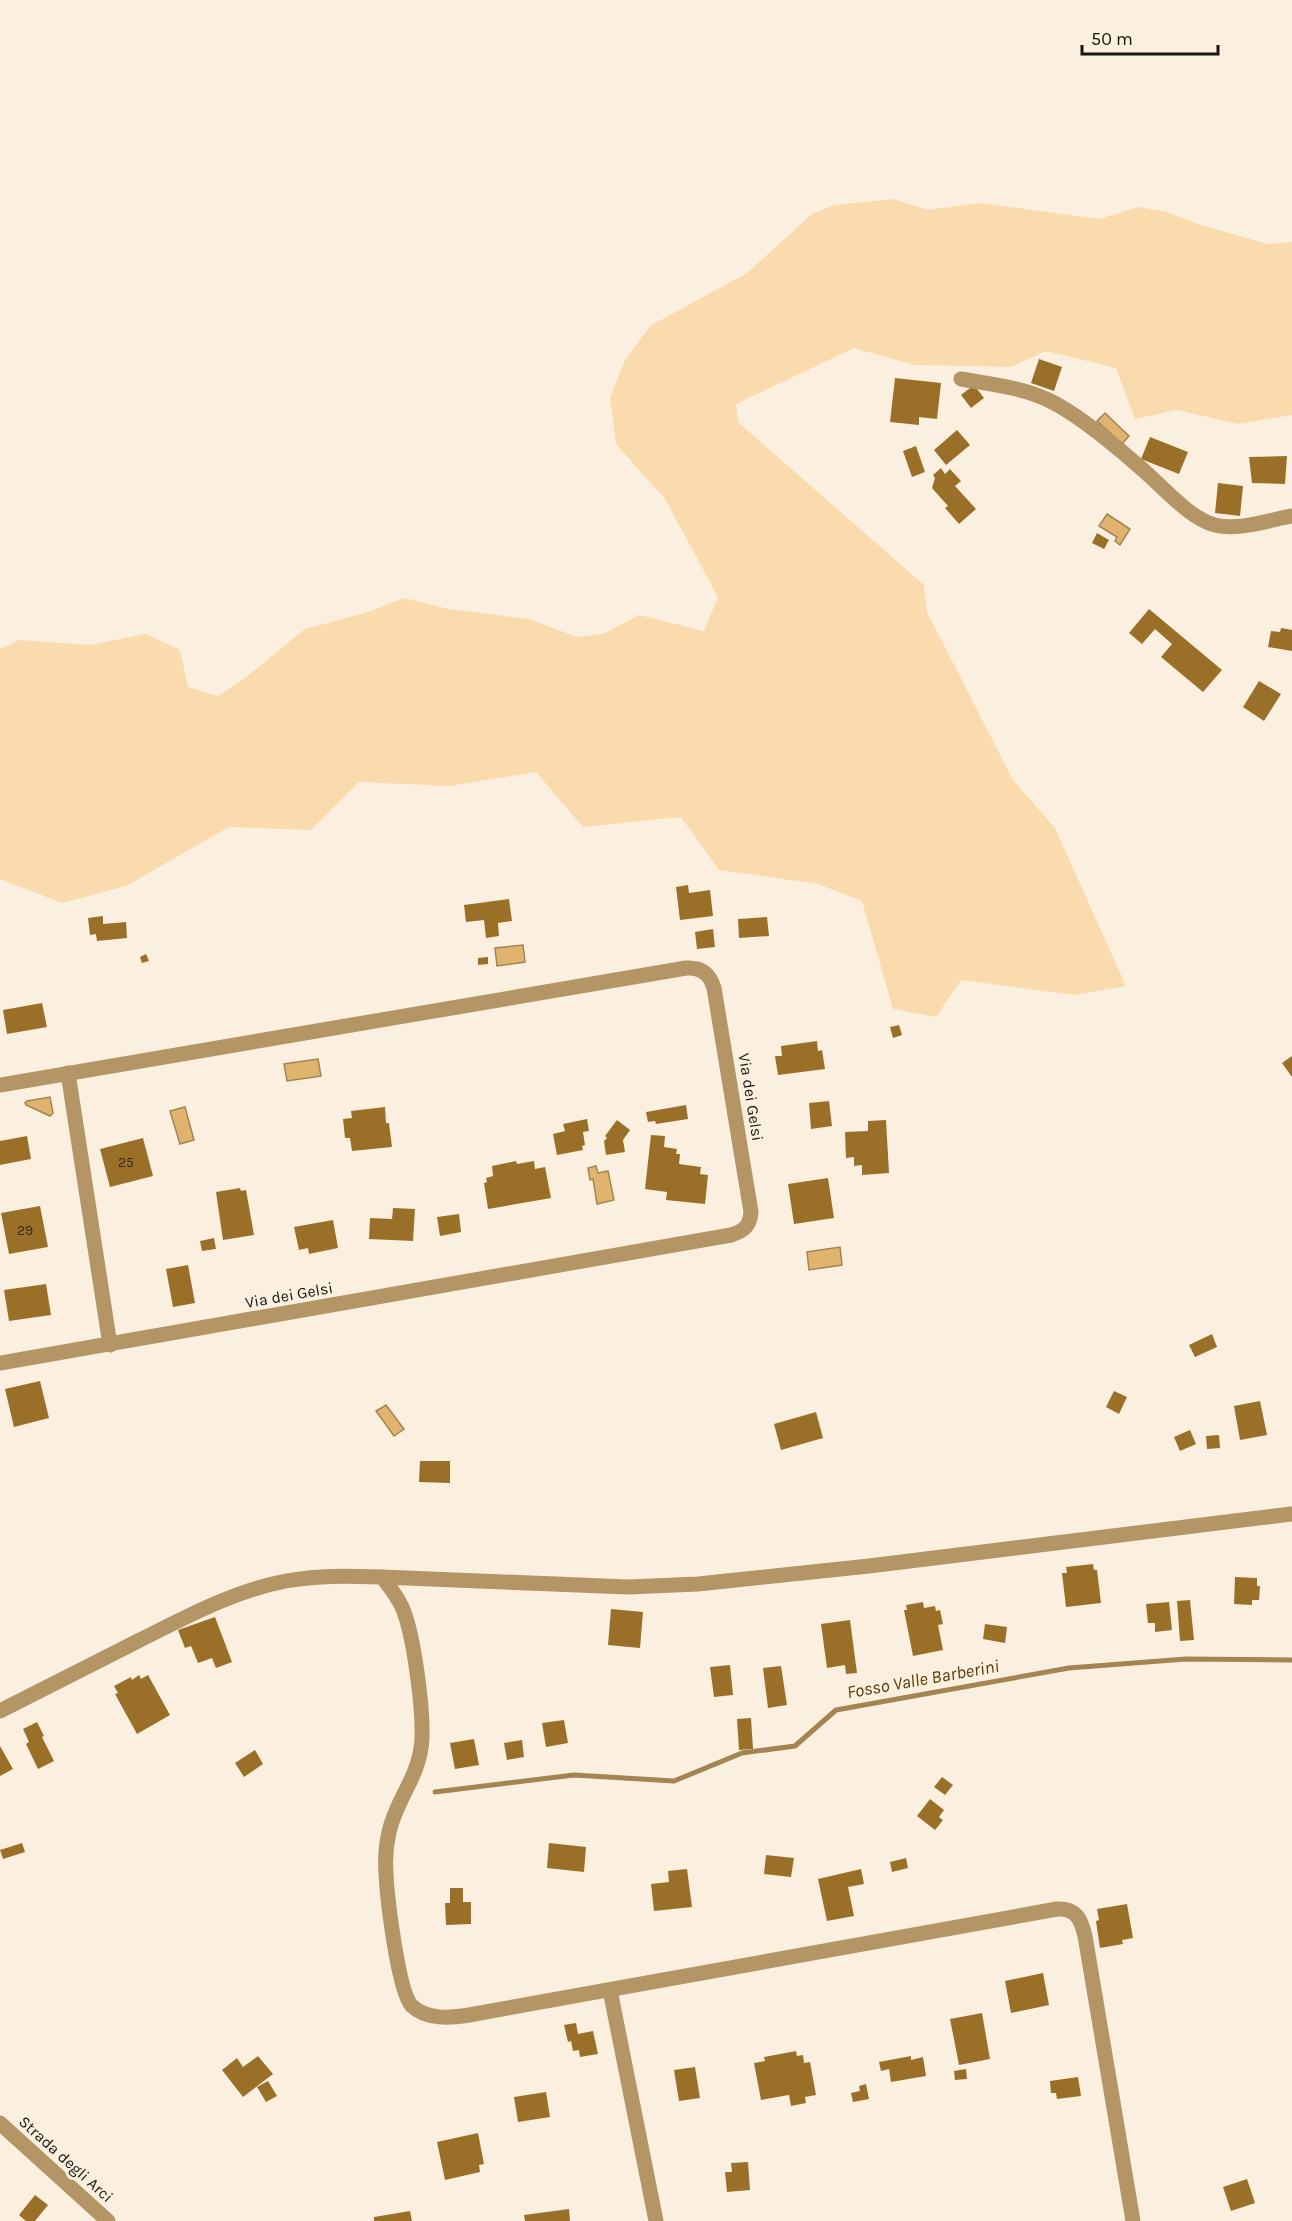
<svg xmlns="http://www.w3.org/2000/svg" width="1292" height="2221" viewBox="0 0 1292 2221" font-family="Karla,sans-serif">
<style>
.green{fill:#fadbad}
.water{fill:#e0b46e;stroke:#a48452;stroke-width:1.5}
.lines{fill:none;stroke-linecap:round;stroke-linejoin:round}
.stream{stroke:#a48452;stroke-width:5}
.building{fill:#9a7029}
.minor{stroke:#b49566;stroke-width:15}
.labels{text-anchor:middle;dominant-baseline:central;stroke-width:6;stroke-linejoin:round;paint-order:stroke}
.number-label{font-size:14px;fill:#392c16}
.street-label{font-size:16px;fill:#191510;stroke:#fbf0e0}
.water-label{font-size:18px;font-style:italic;fill:#583a00;stroke:#fbf0e0}
</style>
<rect width="100%" height="100%" fill="#fbf0e0"/>
<polygon class="green" points="894,199 927,210 980,203 1099,219 1138,207 1167,212 1198,224 1267,244 1292,242 1292,415 1238,424 1177,410 1135,419 1116,368 1046,351 1011,367 914,365 854,348 736,404 738,422 924,585 927,612 1013,780 1055,828 1126,986 1074,995 961,980 936,1017 893,1009 862,901 818,884 719,870 681,817 583,827 536,772 449,786 359,782 311,830 229,827 126,886 62,903 0,879 0,649 19,640 90,645 146,634 180,650 188,687 218,696 245,678 305,629 368,612 404,598 449,609 529,619 577,637 603,634 639,615 704,631 718,597 665,499 616,444 610,398 625,360 650,326 747,273 812,214 834,205"/>
<g class="water">
<polygon points="1105,413 1129,436 1122,444 1097,421"/>
<polygon points="1107,514 1130,529 1120,545 1115,541 1117,537 1099,526"/>
<polygon points="523,945 525,962 497,966 495,948"/>
<polygon points="318,1059 321,1076 287,1081 284,1064"/>
<polygon points="50,1097 53,1113 50,1116 26,1105 25,1103 27,1101"/>
<polygon points="185,1107 194,1140 180,1144 170,1111"/>
<polygon points="596,1166 598,1173 608,1171 614,1200 597,1204 593,1179 590,1180 588,1168"/>
<polygon points="840,1247 842,1265 809,1270 807,1252"/>
<polygon points="386,1405 404,1429 394,1436 376,1411"/>
</g>
<g class="lines">
<polyline class="stream" points="435,1792 574,1775 674,1781 742,1753 795,1746 836,1710 1069,1668 1186,1659 1292,1660"/>
</g>
<g class="building">
<polygon points="1039,359 1062,367 1054,391 1031,383"/>
<polygon points="895,378 941,383 937,419 919,417 919,425 890,422"/>
<polygon points="974,385 984,398 971,408 961,395"/>
<polygon points="957,430 970,445 946,465 934,450"/>
<polygon points="1150,437 1188,452 1179,474 1141,459"/>
<polygon points="916,446 925,472 912,477 903,451"/>
<polygon points="1287,456 1285,484 1252,483 1249,457"/>
<polygon points="941,468 945,474 950,469 961,481 955,486 976,509 959,524 945,508 948,506 932,488 935,478 933,475"/>
<polygon points="1218,483 1243,486 1240,516 1215,513"/>
<polygon points="1097,533 1109,540 1104,549 1092,543"/>
<polygon points="1149,609 1222,670 1203,692 1161,657 1172,644 1155,629 1142,644 1129,633"/>
<polygon points="1281,628 1292,630 1292,651 1268,647 1271,631 1280,632"/>
<polygon points="1259,681 1281,694 1264,721 1243,707"/>
<polygon points="688,885 689,893 710,890 713,916 680,920 676,887"/>
<polygon points="509,899 512,921 498,923 499,936 486,938 484,920 466,922 464,905"/>
<polygon points="103,916 103,924 126,922 127,938 97,941 96,934 90,935 88,918"/>
<polygon points="767,917 769,936 739,938 738,919"/>
<polygon points="713,929 715,947 697,949 695,932"/>
<polygon points="146,954 149,961 142,963 140,957"/>
<polygon points="488,957 488,964 478,965 478,958"/>
<polygon points="42,1003 47,1027 7,1034 3,1010"/>
<polygon points="899,1025 902,1035 893,1038 890,1027"/>
<polygon points="817,1041 818,1051 822,1050 825,1069 778,1075 775,1056 782,1056 781,1046"/>
<polygon points="1292,1056 1292,1077 1282,1063"/>
<polygon points="829,1101 832,1126 811,1129 809,1103"/>
<polygon points="686,1105 688,1119 656,1124 655,1121 648,1122 646,1112"/>
<polygon points="385,1107 386,1123 389,1123 392,1147 352,1151 350,1138 345,1138 343,1119 352,1118 351,1111"/>
<polygon points="587,1119 589,1131 583,1132 585,1145 582,1146 583,1150 557,1155 553,1134 565,1131 563,1124"/>
<polygon points="617,1120 630,1130 623,1140 625,1152 606,1155 604,1141 607,1138 605,1136"/>
<polygon points="886,1120 889,1173 862,1175 862,1165 854,1166 854,1157 846,1158 845,1132 868,1131 868,1121"/>
<polygon points="651,1135 665,1136 664,1147 677,1149 676,1154 680,1154 679,1164 701,1167 700,1174 708,1175 705,1204 666,1200 667,1192 645,1189"/>
<polygon points="27,1136 31,1159 0,1165 0,1141"/>
<polygon points="143,1138 153,1176 110,1187 100,1149"/>
<polygon points="516,1161 517,1164 534,1161 535,1169 545,1167 551,1198 488,1209 484,1183 487,1182 486,1178 493,1176 492,1166"/>
<polygon points="828,1178 834,1218 794,1224 788,1184"/>
<polygon points="240,1188 241,1191 246,1190 254,1235 223,1240 216,1192"/>
<polygon points="40,1206 48,1247 9,1254 1,1213"/>
<polygon points="393,1208 415,1209 413,1241 369,1239 370,1218 392,1219"/>
<polygon points="459,1214 461,1232 440,1236 437,1217"/>
<polygon points="333,1220 338,1248 309,1254 308,1248 299,1250 294,1227"/>
<polygon points="214,1238 216,1249 202,1251 200,1241"/>
<polygon points="188,1265 195,1303 173,1307 166,1269"/>
<polygon points="46,1284 51,1315 9,1321 4,1290"/>
<polygon points="1212,1334 1217,1347 1195,1357 1189,1345"/>
<polygon points="40,1381 49,1418 14,1427 5,1389"/>
<polygon points="1114,1391 1127,1397 1119,1414 1106,1407"/>
<polygon points="1260,1401 1267,1435 1240,1440 1234,1406"/>
<polygon points="816,1412 823,1438 781,1450 774,1424"/>
<polygon points="1190,1430 1196,1444 1180,1451 1174,1437"/>
<polygon points="1219,1435 1220,1448 1207,1449 1206,1436"/>
<polygon points="420,1461 450,1461 450,1483 419,1482"/>
<polygon points="1093,1564 1094,1570 1097,1570 1101,1603 1066,1607 1062,1573 1067,1573 1066,1567"/>
<polygon points="1235,1577 1257,1578 1257,1586 1260,1586 1259,1600 1252,1600 1252,1605 1234,1604"/>
<polygon points="1190,1600 1194,1640 1180,1641 1177,1601"/>
<polygon points="923,1602 924,1608 935,1606 936,1611 940,1610 943,1624 938,1625 943,1650 913,1656 904,1610 907,1610 906,1605"/>
<polygon points="1169,1602 1172,1630 1155,1632 1155,1623 1148,1623 1146,1604"/>
<polygon points="611,1609 643,1612 640,1648 608,1645"/>
<polygon points="215,1617 232,1662 216,1668 212,1658 198,1663 191,1646 185,1648 178,1630"/>
<polygon points="850,1620 857,1673 846,1674 845,1665 827,1668 821,1624"/>
<polygon points="985,1624 1007,1627 1005,1643 983,1639"/>
<polygon points="730,1665 733,1695 714,1697 710,1667"/>
<polygon points="781,1666 787,1705 768,1708 763,1668"/>
<polygon points="139,1675 141,1679 148,1675 170,1715 137,1734 115,1694 118,1693 114,1686 131,1677 132,1680"/>
<polygon points="751,1718 753,1749 739,1750 737,1719"/>
<polygon points="564,1720 568,1743 546,1747 542,1723"/>
<polygon points="37,1722 44,1736 42,1737 54,1761 38,1769 26,1744 29,1742 23,1729"/>
<polygon points="474,1739 479,1765 455,1769 450,1743"/>
<polygon points="522,1740 524,1757 507,1760 504,1743"/>
<polygon points="0,1746 13,1769 0,1776"/>
<polygon points="255,1750 263,1764 244,1777 235,1763"/>
<polygon points="942,1777 953,1785 945,1795 934,1787"/>
<polygon points="930,1799 944,1810 939,1817 943,1820 935,1830 917,1816"/>
<polygon points="22,1843 25,1852 3,1859 0,1850"/>
<polygon points="549,1843 586,1847 584,1872 547,1868"/>
<polygon points="766,1855 794,1858 791,1877 764,1874"/>
<polygon points="906,1858 908,1868 892,1872 890,1862"/>
<polygon points="687,1869 692,1907 654,1911 651,1884 669,1882 668,1871"/>
<polygon points="861,1869 864,1884 848,1887 854,1916 827,1921 818,1879"/>
<polygon points="450,1888 463,1888 463,1902 471,1902 471,1924 446,1925 445,1903 450,1903"/>
<polygon points="1127,1904 1133,1938 1122,1940 1123,1944 1100,1948 1096,1921 1099,1920 1097,1909"/>
<polygon points="1043,1973 1049,2005 1011,2013 1005,1981"/>
<polygon points="982,2013 990,2059 959,2065 950,2019"/>
<polygon points="576,2023 578,2034 593,2031 598,2054 580,2057 579,2050 573,2051 571,2041 568,2042 564,2025"/>
<polygon points="796,2051 797,2056 803,2055 804,2063 810,2062 816,2095 805,2097 806,2103 791,2106 789,2095 761,2100 754,2063 765,2061 764,2057"/>
<polygon points="258,2056 273,2074 243,2097 222,2070 237,2058 243,2067"/>
<polygon points="911,2056 911,2060 923,2057 926,2076 891,2082 889,2069 881,2071 879,2062"/>
<polygon points="695,2067 700,2098 679,2101 674,2070"/>
<polygon points="966,2069 967,2079 955,2080 954,2071"/>
<polygon points="1078,2077 1081,2096 1057,2099 1056,2093 1051,2093 1050,2081"/>
<polygon points="268,2081 277,2096 266,2102 257,2087"/>
<polygon points="866,2084 869,2099 853,2102 851,2093 860,2091 859,2086"/>
<polygon points="546,2092 550,2117 518,2122 514,2097"/>
<polygon points="478,2133 484,2164 479,2165 480,2172 445,2180 437,2142"/>
<polygon points="748,2162 750,2190 727,2192 725,2172 732,2172 731,2163"/>
<polygon points="1247,2179 1255,2203 1231,2211 1223,2187"/>
<polygon points="35,2195 48,2205 35,2221 26,2221 19,2215"/>
<polygon points="569,2209 570,2221 525,2221 524,2215"/>
<polygon points="410,2211 412,2221 374,2221 374,2217"/>
</g>
<g class="lines">
<g class="minor">
<path d="M961,379c28,5 59,8 85,20 30,13 71,48 96,70 20,17 48,50 73,56 23,6 54,-5 77,-9"/>
<polyline points="68,1073 110,1345"/>
<path d="M0,1085l686,-117c15,-1 24,6 28,20l37,224c-1,14 -7,19 -20,23l-731,128"/>
<polyline points="382,1577 628,1587 698,1584 869,1566 1291,1514"/>
<path d="M0,1711c46,-23 92,-47 138,-70 48,-24 95,-50 148,-60 32,-6 63,-5 96,-4 7,9 15,19 20,30 12,27 21,101 20,131 -2,40 -25,58 -33,94 -3,13 -4,27 -3,41 1,23 12,119 26,133 15,14 38,12 57,9l588,-106c19,-1 24,10 28,27l48,285"/>
<polyline points="610,1990 656,2221"/>
<polyline points="0,2123 108,2221"/>
</g>
</g>
<g class="labels">
<g class="number-label">
<text x="126" y="1162">25</text>
<text x="25" y="1230">29</text>
</g>
<g class="street-label">
<text transform="translate(751 1097) rotate(81)">Via dei Gelsi</text>
<text transform="translate(289 1295) rotate(-10)">Via dei Gelsi</text>
<text transform="translate(66 2159) rotate(42)">Strada degli Arci</text>
</g>
<g class="water-label">
<text transform="translate(923 1679) rotate(-10)">Fosso Valle Barberini</text>
</g>
</g>
<path d="M1082 45v9h136v-9" fill="none" stroke="#191510" stroke-width="3"/>
<text x="1091" y="45" font-size="18" fill="#191510" stroke="#fbf0e0" stroke-width="4.5" paint-order="stroke">50 m</text>
</svg>
